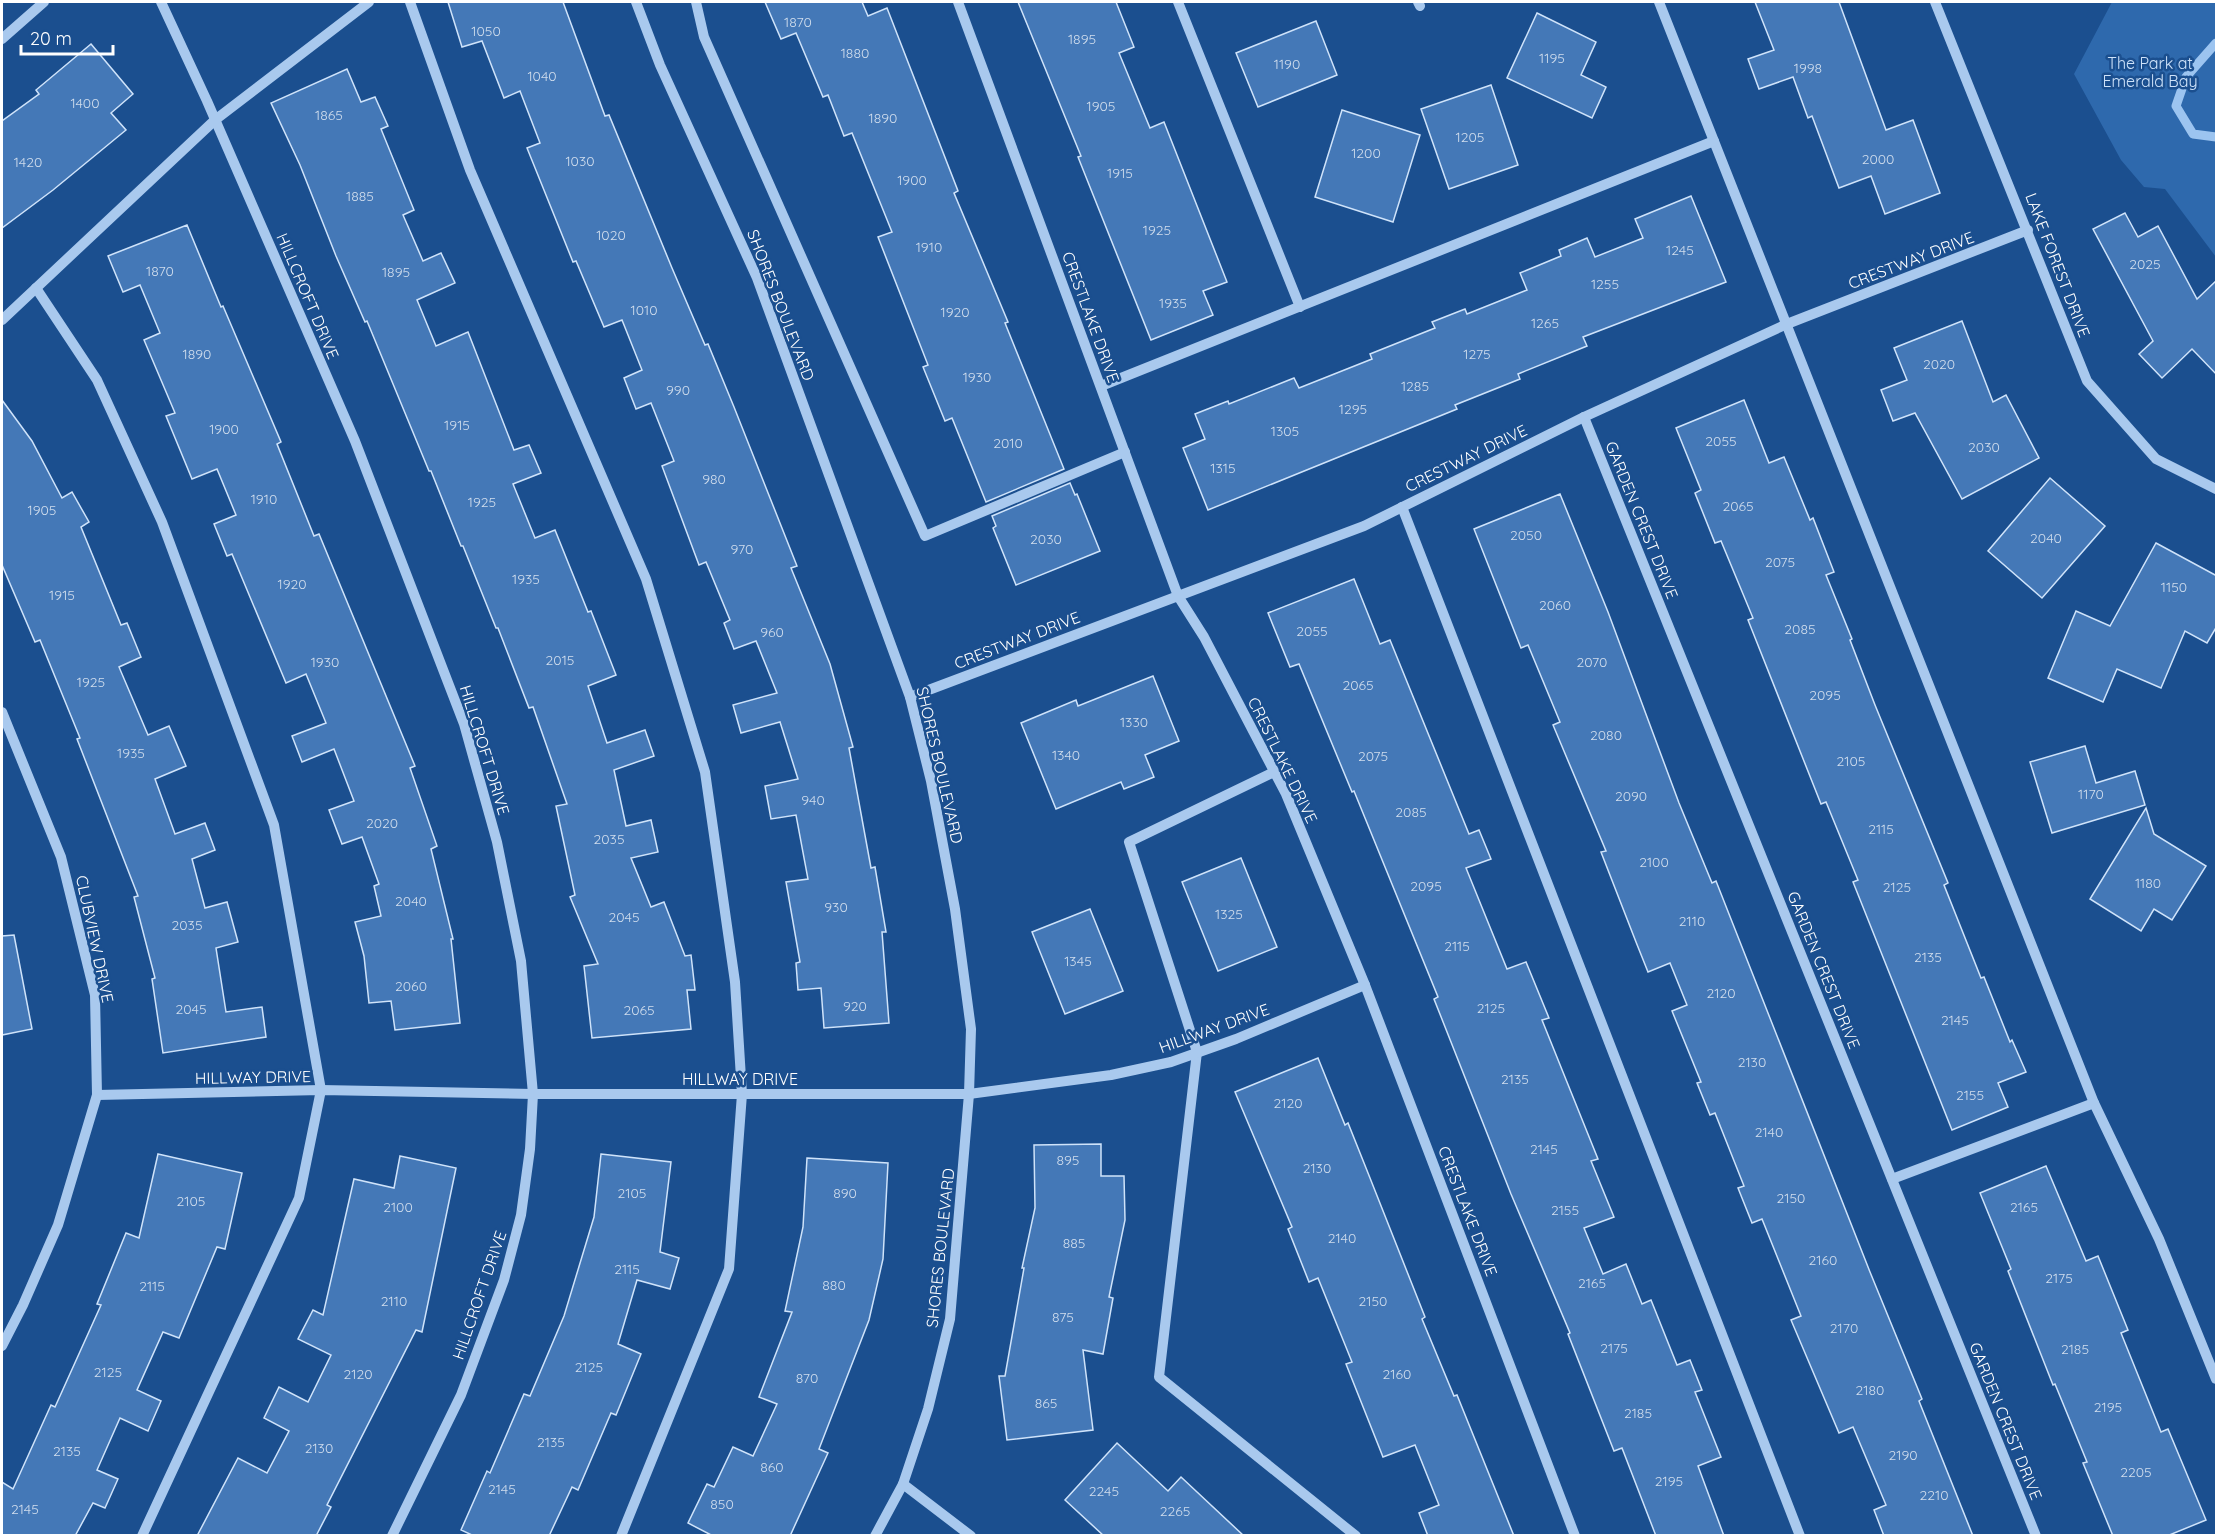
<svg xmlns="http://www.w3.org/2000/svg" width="2218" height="1537" viewBox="0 0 2218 1537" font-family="Quicksand,sans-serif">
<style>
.green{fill:#2e69ad}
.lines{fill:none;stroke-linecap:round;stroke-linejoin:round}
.stream{stroke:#9cc4f0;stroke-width:9}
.building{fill:#4478b7;stroke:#cfe3fa;stroke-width:1.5}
.minor{stroke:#a9c9ee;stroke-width:10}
.labels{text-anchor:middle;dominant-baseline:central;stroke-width:5;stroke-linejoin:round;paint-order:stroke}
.number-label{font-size:14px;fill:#d0dded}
.park-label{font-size:16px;fill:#cfe3fa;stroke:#1b4f8f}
.street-label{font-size:16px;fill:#fff;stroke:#1b4f8f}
</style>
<rect width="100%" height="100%" fill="#1b4f8f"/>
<polygon class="green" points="2112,2 2216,2 2216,257 2165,189 2144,187 2121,160 2074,74"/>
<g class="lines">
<polyline class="stream" points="2216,43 2186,77 2176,106 2193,134 2216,137"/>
</g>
<g class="building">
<polygon points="448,2 563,2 605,116 609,115 672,268 705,345 708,344 734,407 797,566 791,568 830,664 853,747 849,748 871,868 875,867 886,932 882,932 889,1023 824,1028 821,988 798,990 796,963 800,962 786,882 808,879 796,815 771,819 765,786 798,779 780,722 741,733 733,705 777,693 756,641 734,649 724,623 730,620 706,562 699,565 662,466 674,461 651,403 636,409 624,378 642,370 622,320 604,327 576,261 573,262 527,148 540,143 520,91 504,98 482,41 462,47"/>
<polygon points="765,2 862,2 868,16 887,8 958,191 954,193 1008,322 1005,323 1064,469 986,502 952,418 945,421 923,367 928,365 878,237 892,232 852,133 844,136 828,95 823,97 796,33 781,39"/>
<polygon points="1018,2 1116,2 1134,47 1119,53 1150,128 1164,122 1227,282 1203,291 1213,315 1151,340 1078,157 1081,156"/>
<polygon points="1755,2 1839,2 1886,130 1913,120 1940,193 1885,214 1871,176 1839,188 1812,116 1808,118 1793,77 1759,89 1748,59 1774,50"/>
<polygon points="1537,13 1596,42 1581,75 1606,87 1592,118 1507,78"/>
<polygon points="1316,21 1337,75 1258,107 1236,53"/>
<polygon points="91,44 133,94 111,113 126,130 53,190 2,228 2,121 39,94 36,90"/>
<polygon points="347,69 361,102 375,97 388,126 381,129 414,210 403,215 423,261 441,253 455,283 417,300 436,346 468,332 514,450 529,445 541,473 513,484 535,538 555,530 588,612 591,611 616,675 588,686 607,743 645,730 654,756 614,770 626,826 651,820 658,852 631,858 651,907 664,902 685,956 691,955 695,990 687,990 691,1029 592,1038 584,966 598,964 570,897 575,895 556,806 567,804 533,707 529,708 498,628 496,628 463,546 461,546 431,471 429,471 367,321 365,322 336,256 300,165 271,103"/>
<polygon points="1491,85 1518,165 1449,189 1421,109"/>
<polygon points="1342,110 1420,135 1393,222 1315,197"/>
<polygon points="1691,196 1726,282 1583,337 1587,346 1518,374 1520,379 1455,405 1457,409 1208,510 1183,448 1205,439 1195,414 1228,401 1229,404 1294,378 1299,388 1372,359 1370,354 1435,328 1432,322 1465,309 1467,314 1527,290 1520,273 1561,256 1559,250 1587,238 1595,257 1643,238 1635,219"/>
<polygon points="2125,213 2138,237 2158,226 2197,299 2217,280 2217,375 2192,349 2162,378 2139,354 2153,341 2093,229"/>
<polygon points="187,225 221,307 223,306 281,442 277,444 314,536 319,534 415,766 410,768 437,846 431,849 453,939 451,939 460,1023 395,1030 391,1001 369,1003 364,956 355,922 381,916 374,886 379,884 362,837 342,844 329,810 354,801 334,749 302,762 292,736 326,723 306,674 286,683 232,554 227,556 214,524 236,515 217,469 192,479 166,416 175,413 144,340 160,333 140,285 123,292 108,256"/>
<polygon points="1962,321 1993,402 2006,395 2039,458 1962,499 1915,413 1893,421 1881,390 1907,380 1894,348"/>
<polygon points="2,400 32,441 62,498 72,492 89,522 81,527 121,625 127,623 141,657 119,667 148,735 169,726 186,766 155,779 175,834 205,823 215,850 192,859 205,908 227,902 238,942 216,948 226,1012 262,1007 266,1037 163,1053 152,979 155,978 134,897 138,896 77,739 80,738 40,640 35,642 2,565"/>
<polygon points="1744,400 1769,463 1784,457 1810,520 1813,518 1834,572 1826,575 1852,639 1850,640 1875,705 1948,883 1944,885 1981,978 1984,977 2010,1042 2012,1040 2026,1072 1998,1083 2008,1107 1952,1130 1853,882 1858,880 1826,802 1821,804 1748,620 1753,618 1721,541 1715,543 1695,493 1701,490 1676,428"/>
<polygon points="2050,478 2105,526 2042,598 1988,551"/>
<polygon points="1070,483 1075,495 1077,494 1100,551 1016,585 993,528 996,526 992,516"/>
<polygon points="1560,494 1608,612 1679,803 1712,883 1716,881 1870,1272 1922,1399 1919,1401 1973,1536 1884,1536 1874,1510 1886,1505 1853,1427 1839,1433 1791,1320 1801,1316 1762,1219 1752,1223 1738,1188 1744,1186 1715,1113 1710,1115 1697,1083 1701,1082 1672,1011 1687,1005 1670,963 1648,972 1636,942 1601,852 1606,851 1553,725 1560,722 1528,645 1521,648 1474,529"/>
<polygon points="2156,543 2217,576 2217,626 2207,643 2185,631 2161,688 2117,669 2103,702 2048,678 2076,611 2110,626"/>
<polygon points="1354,579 1380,644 1390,640 1469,834 1479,830 1491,859 1466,868 1507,969 1526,962 1549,1018 1542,1020 1598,1159 1591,1161 1614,1217 1584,1228 1603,1274 1626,1264 1642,1304 1651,1300 1677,1365 1690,1360 1702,1390 1695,1392 1721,1457 1698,1466 1724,1536 1656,1536 1622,1448 1614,1451 1568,1334 1570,1333 1511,1194 1434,999 1438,997 1354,791 1352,792 1299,664 1290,667 1268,613"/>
<polygon points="1153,676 1179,741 1145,755 1154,777 1124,789 1121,782 1056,809 1021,723 1076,700 1078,706"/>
<polygon points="2085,746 2096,783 2135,771 2145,805 2052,833 2030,762"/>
<polygon points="2146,808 2154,834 2206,866 2172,920 2154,909 2141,931 2090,899"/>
<polygon points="1241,858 1277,947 1218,971 1182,882"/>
<polygon points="1090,909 1123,991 1065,1014 1032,932"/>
<polygon points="14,935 32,1029 2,1035 2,936"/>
<polygon points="1318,1058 1345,1125 1348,1123 1370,1178 1425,1317 1422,1319 1454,1396 1457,1395 1514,1536 1428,1536 1419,1513 1439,1505 1415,1445 1383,1457 1346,1364 1352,1362 1318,1278 1309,1282 1288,1229 1292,1227 1235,1092"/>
<polygon points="1101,1144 1101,1176 1124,1176 1125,1220 1109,1297 1113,1298 1103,1354 1083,1350 1093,1430 1007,1440 999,1376 1005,1376 1024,1268 1022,1268 1035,1208 1034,1145"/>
<polygon points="158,1154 242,1173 225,1249 217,1247 179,1338 163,1332 137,1390 161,1401 148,1431 120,1418 97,1470 118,1479 105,1508 93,1503 75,1536 2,1536 2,1482 13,1489 51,1405 55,1407 101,1305 97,1304 126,1233 139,1238"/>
<polygon points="601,1154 671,1162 660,1252 679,1258 670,1289 637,1280 618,1344 641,1354 616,1415 611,1413 578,1490 572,1487 549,1536 474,1536 461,1530 487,1471 490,1473 524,1394 530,1396 564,1316 594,1217"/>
<polygon points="400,1156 456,1168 422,1332 416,1330 327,1505 331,1507 316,1536 197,1536 238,1458 267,1473 289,1431 264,1418 279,1387 308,1402 331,1355 298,1339 313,1310 323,1315 354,1179 394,1188"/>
<polygon points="807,1158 888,1163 883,1259 869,1320 819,1449 828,1453 790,1536 713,1536 688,1523 707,1484 714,1487 733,1447 753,1456 777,1404 759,1397 792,1312 785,1311 803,1227"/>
<polygon points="2046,1166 2086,1261 2098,1256 2128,1330 2121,1333 2161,1432 2168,1429 2206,1520 2167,1536 2113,1536 2083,1463 2087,1462 2055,1384 2053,1385 2008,1271 2011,1269 1980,1193"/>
<polygon points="1117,1443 1168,1491 1181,1477 1244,1536 1104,1536 1065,1500"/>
</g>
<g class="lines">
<g class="minor">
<polyline points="161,2 207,101 355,441 464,724 497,842 521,961 533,1094 530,1149 521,1215 504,1280 461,1395 392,1536"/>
<polyline points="410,2 470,170 646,579 705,772 735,982 742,1094 729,1269 621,1536"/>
<polyline points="636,2 660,65 757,278 910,697 931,781 955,909 971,1029 969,1094 950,1319 928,1409 903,1484 875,1536"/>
<polyline points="696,2 704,37 925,536 1125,452"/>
<polyline points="958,2 1178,596 1204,637 1286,794 1365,985 1575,1536"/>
<polyline points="1178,2 1300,307"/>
<polyline points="1418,2 1420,6"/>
<polyline points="1659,2 2094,1103"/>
<polyline points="1935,2 2087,381 2156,459 2216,489"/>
<polyline points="2,39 44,2"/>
<polyline points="36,288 97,380 162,522 274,825 321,1090 299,1198 142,1536"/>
<polyline points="2,320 215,120 369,2"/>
<polyline points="1101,386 1714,141"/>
<polyline points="1584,417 2036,1536"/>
<polyline points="1402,507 1800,1536"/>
<polyline points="910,697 1364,526 1584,417 1787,324 2028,230"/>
<polyline points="2,712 61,857 95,995 97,1095 58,1225 23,1305 2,1346"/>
<polyline points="1274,772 1129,842 1197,1052 1159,1377 1356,1536"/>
<polyline points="97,1095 321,1090 533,1094 969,1094 1111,1075 1171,1062 1236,1039 1365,985"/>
<polyline points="1892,1179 2094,1103 2159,1239 2216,1379"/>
<polyline points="903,1484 971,1536"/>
</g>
</g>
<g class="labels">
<g class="number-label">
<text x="798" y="22">1870</text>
<text x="486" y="31">1050</text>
<text x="1082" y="39">1895</text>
<text x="855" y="53">1880</text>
<text x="1552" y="58">1195</text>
<text x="1287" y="64">1190</text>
<text x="1808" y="68">1998</text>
<text x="542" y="76">1040</text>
<text x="85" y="103">1400</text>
<text x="1101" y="106">1905</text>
<text x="329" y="115">1865</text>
<text x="883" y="118">1890</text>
<text x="1470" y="137">1205</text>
<text x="1366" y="153">1200</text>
<text x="1878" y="159">2000</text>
<text x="580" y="161">1030</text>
<text x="28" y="162">1420</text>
<text x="1120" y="173">1915</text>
<text x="912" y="180">1900</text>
<text x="360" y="196">1885</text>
<text x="1157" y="230">1925</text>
<text x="611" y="235">1020</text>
<text x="929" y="247">1910</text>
<text x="1680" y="250">1245</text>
<text x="2145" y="264">2025</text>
<text x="160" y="271">1870</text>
<text x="396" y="272">1895</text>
<text x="1605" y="284">1255</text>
<text x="1173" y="303">1935</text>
<text x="644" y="310">1010</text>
<text x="955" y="312">1920</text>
<text x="1545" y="323">1265</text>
<text x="197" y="354">1890</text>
<text x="1477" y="354">1275</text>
<text x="1939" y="364">2020</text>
<text x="977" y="377">1930</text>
<text x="1415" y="386">1285</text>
<text x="678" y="390">990</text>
<text x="1353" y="409">1295</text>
<text x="457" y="425">1915</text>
<text x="224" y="429">1900</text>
<text x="1285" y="431">1305</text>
<text x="1721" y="441">2055</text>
<text x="1008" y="443">2010</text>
<text x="1984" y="447">2030</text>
<text x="1223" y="468">1315</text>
<text x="714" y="479">980</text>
<text x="264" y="499">1910</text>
<text x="482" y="502">1925</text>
<text x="1738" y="506">2065</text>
<text x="42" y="510">1905</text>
<text x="1526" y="535">2050</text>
<text x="2046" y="538">2040</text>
<text x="1046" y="539">2030</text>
<text x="742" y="549">970</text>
<text x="1780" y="562">2075</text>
<text x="526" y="579">1935</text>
<text x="292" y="584">1920</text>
<text x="2174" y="587">1150</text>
<text x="62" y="595">1915</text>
<text x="1555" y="605">2060</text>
<text x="1800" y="629">2085</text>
<text x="1312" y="631">2055</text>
<text x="772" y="632">960</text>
<text x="560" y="660">2015</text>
<text x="325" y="662">1930</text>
<text x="1592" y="662">2070</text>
<text x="91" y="682">1925</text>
<text x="1358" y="685">2065</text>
<text x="1825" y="695">2095</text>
<text x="1134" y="722">1330</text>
<text x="1606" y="735">2080</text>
<text x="131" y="753">1935</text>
<text x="1066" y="755">1340</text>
<text x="1373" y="756">2075</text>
<text x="1851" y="761">2105</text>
<text x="2091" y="794">1170</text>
<text x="1631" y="796">2090</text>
<text x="813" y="800">940</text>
<text x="1411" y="812">2085</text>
<text x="382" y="823">2020</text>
<text x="1881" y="829">2115</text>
<text x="609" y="839">2035</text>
<text x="1654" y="862">2100</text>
<text x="2148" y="883">1180</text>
<text x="1426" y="886">2095</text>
<text x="1897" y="887">2125</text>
<text x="411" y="901">2040</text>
<text x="836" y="907">930</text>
<text x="1229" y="914">1325</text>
<text x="624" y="917">2045</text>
<text x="1692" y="921">2110</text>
<text x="187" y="925">2035</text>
<text x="1457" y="946">2115</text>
<text x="1928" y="957">2135</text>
<text x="1078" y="961">1345</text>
<text x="411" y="986">2060</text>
<text x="1721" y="993">2120</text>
<text x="855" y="1006">920</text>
<text x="1491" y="1008">2125</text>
<text x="191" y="1009">2045</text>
<text x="639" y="1010">2065</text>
<text x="1955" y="1020">2145</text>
<text x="1752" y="1062">2130</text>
<text x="1515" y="1079">2135</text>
<text x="1970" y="1095">2155</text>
<text x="1288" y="1103">2120</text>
<text x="1769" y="1132">2140</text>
<text x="1544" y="1149">2145</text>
<text x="1068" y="1160">895</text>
<text x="1317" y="1168">2130</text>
<text x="632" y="1193">2105</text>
<text x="845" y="1193">890</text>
<text x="1791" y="1198">2150</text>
<text x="191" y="1201">2105</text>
<text x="398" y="1207">2100</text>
<text x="2024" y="1207">2165</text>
<text x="1565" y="1210">2155</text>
<text x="1342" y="1238">2140</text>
<text x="1074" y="1243">885</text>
<text x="1823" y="1260">2160</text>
<text x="627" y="1269">2115</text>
<text x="2059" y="1278">2175</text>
<text x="1592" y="1283">2165</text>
<text x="834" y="1285">880</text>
<text x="152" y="1286">2115</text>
<text x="394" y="1301">2110</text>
<text x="1373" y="1301">2150</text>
<text x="1063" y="1317">875</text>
<text x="1844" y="1328">2170</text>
<text x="1614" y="1348">2175</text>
<text x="2075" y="1349">2185</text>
<text x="589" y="1367">2125</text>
<text x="108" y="1372">2125</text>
<text x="358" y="1374">2120</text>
<text x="1397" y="1374">2160</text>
<text x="807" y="1378">870</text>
<text x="1870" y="1390">2180</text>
<text x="1046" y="1403">865</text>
<text x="2108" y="1407">2195</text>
<text x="1638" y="1413">2185</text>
<text x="551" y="1442">2135</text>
<text x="319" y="1448">2130</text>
<text x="67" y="1451">2135</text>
<text x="1903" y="1455">2190</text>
<text x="772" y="1467">860</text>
<text x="2136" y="1472">2205</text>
<text x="1669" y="1481">2195</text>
<text x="502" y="1489">2145</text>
<text x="1104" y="1491">2245</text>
<text x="1934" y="1495">2210</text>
<text x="722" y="1504">850</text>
<text x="25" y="1509">2145</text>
<text x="1175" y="1511">2265</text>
</g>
<g class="park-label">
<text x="2150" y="63">The Park at<tspan x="2150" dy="18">Emerald Bay</tspan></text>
</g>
<g class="street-label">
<text transform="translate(1911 260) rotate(-21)">CRESTWAY DRIVE</text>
<text transform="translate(2058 265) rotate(69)">LAKE FOREST DRIVE</text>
<text transform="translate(308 296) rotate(67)">HILLCROFT DRIVE</text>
<text transform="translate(781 305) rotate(69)">SHORES BOULEVARD</text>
<text transform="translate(1091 317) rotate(70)">CRESTLAKE DRIVE</text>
<text transform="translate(1466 458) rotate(-26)">CRESTWAY DRIVE</text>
<text transform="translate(1642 520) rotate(68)">GARDEN CREST DRIVE</text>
<text transform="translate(1017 640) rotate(-21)">CRESTWAY DRIVE</text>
<text transform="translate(485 750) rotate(73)">HILLCROFT DRIVE</text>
<text transform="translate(1283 760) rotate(64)">CRESTLAKE DRIVE</text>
<text transform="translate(940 765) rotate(77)">SHORES BOULEVARD</text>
<text transform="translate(95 939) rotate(78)">CLUBVIEW DRIVE</text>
<text transform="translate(1824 970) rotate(68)">GARDEN CREST DRIVE</text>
<text transform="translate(1214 1028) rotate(-20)">HILLWAY DRIVE</text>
<text transform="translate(253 1077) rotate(-1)">HILLWAY DRIVE</text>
<text x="740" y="1079">HILLWAY DRIVE</text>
<text transform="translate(1468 1211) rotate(69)">CRESTLAKE DRIVE</text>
<text transform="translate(940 1248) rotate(-84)">SHORES BOULEVARD</text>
<text transform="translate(479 1295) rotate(-71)">HILLCROFT DRIVE</text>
<text transform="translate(2006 1421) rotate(68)">GARDEN CREST DRIVE</text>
</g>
</g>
<rect width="2218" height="1537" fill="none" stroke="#ffffff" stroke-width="6"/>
<path d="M21 45v9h92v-9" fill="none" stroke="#ffffff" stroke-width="3"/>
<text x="30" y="45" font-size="18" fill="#ffffff" stroke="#1b4f8f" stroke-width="4.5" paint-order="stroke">20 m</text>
</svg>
